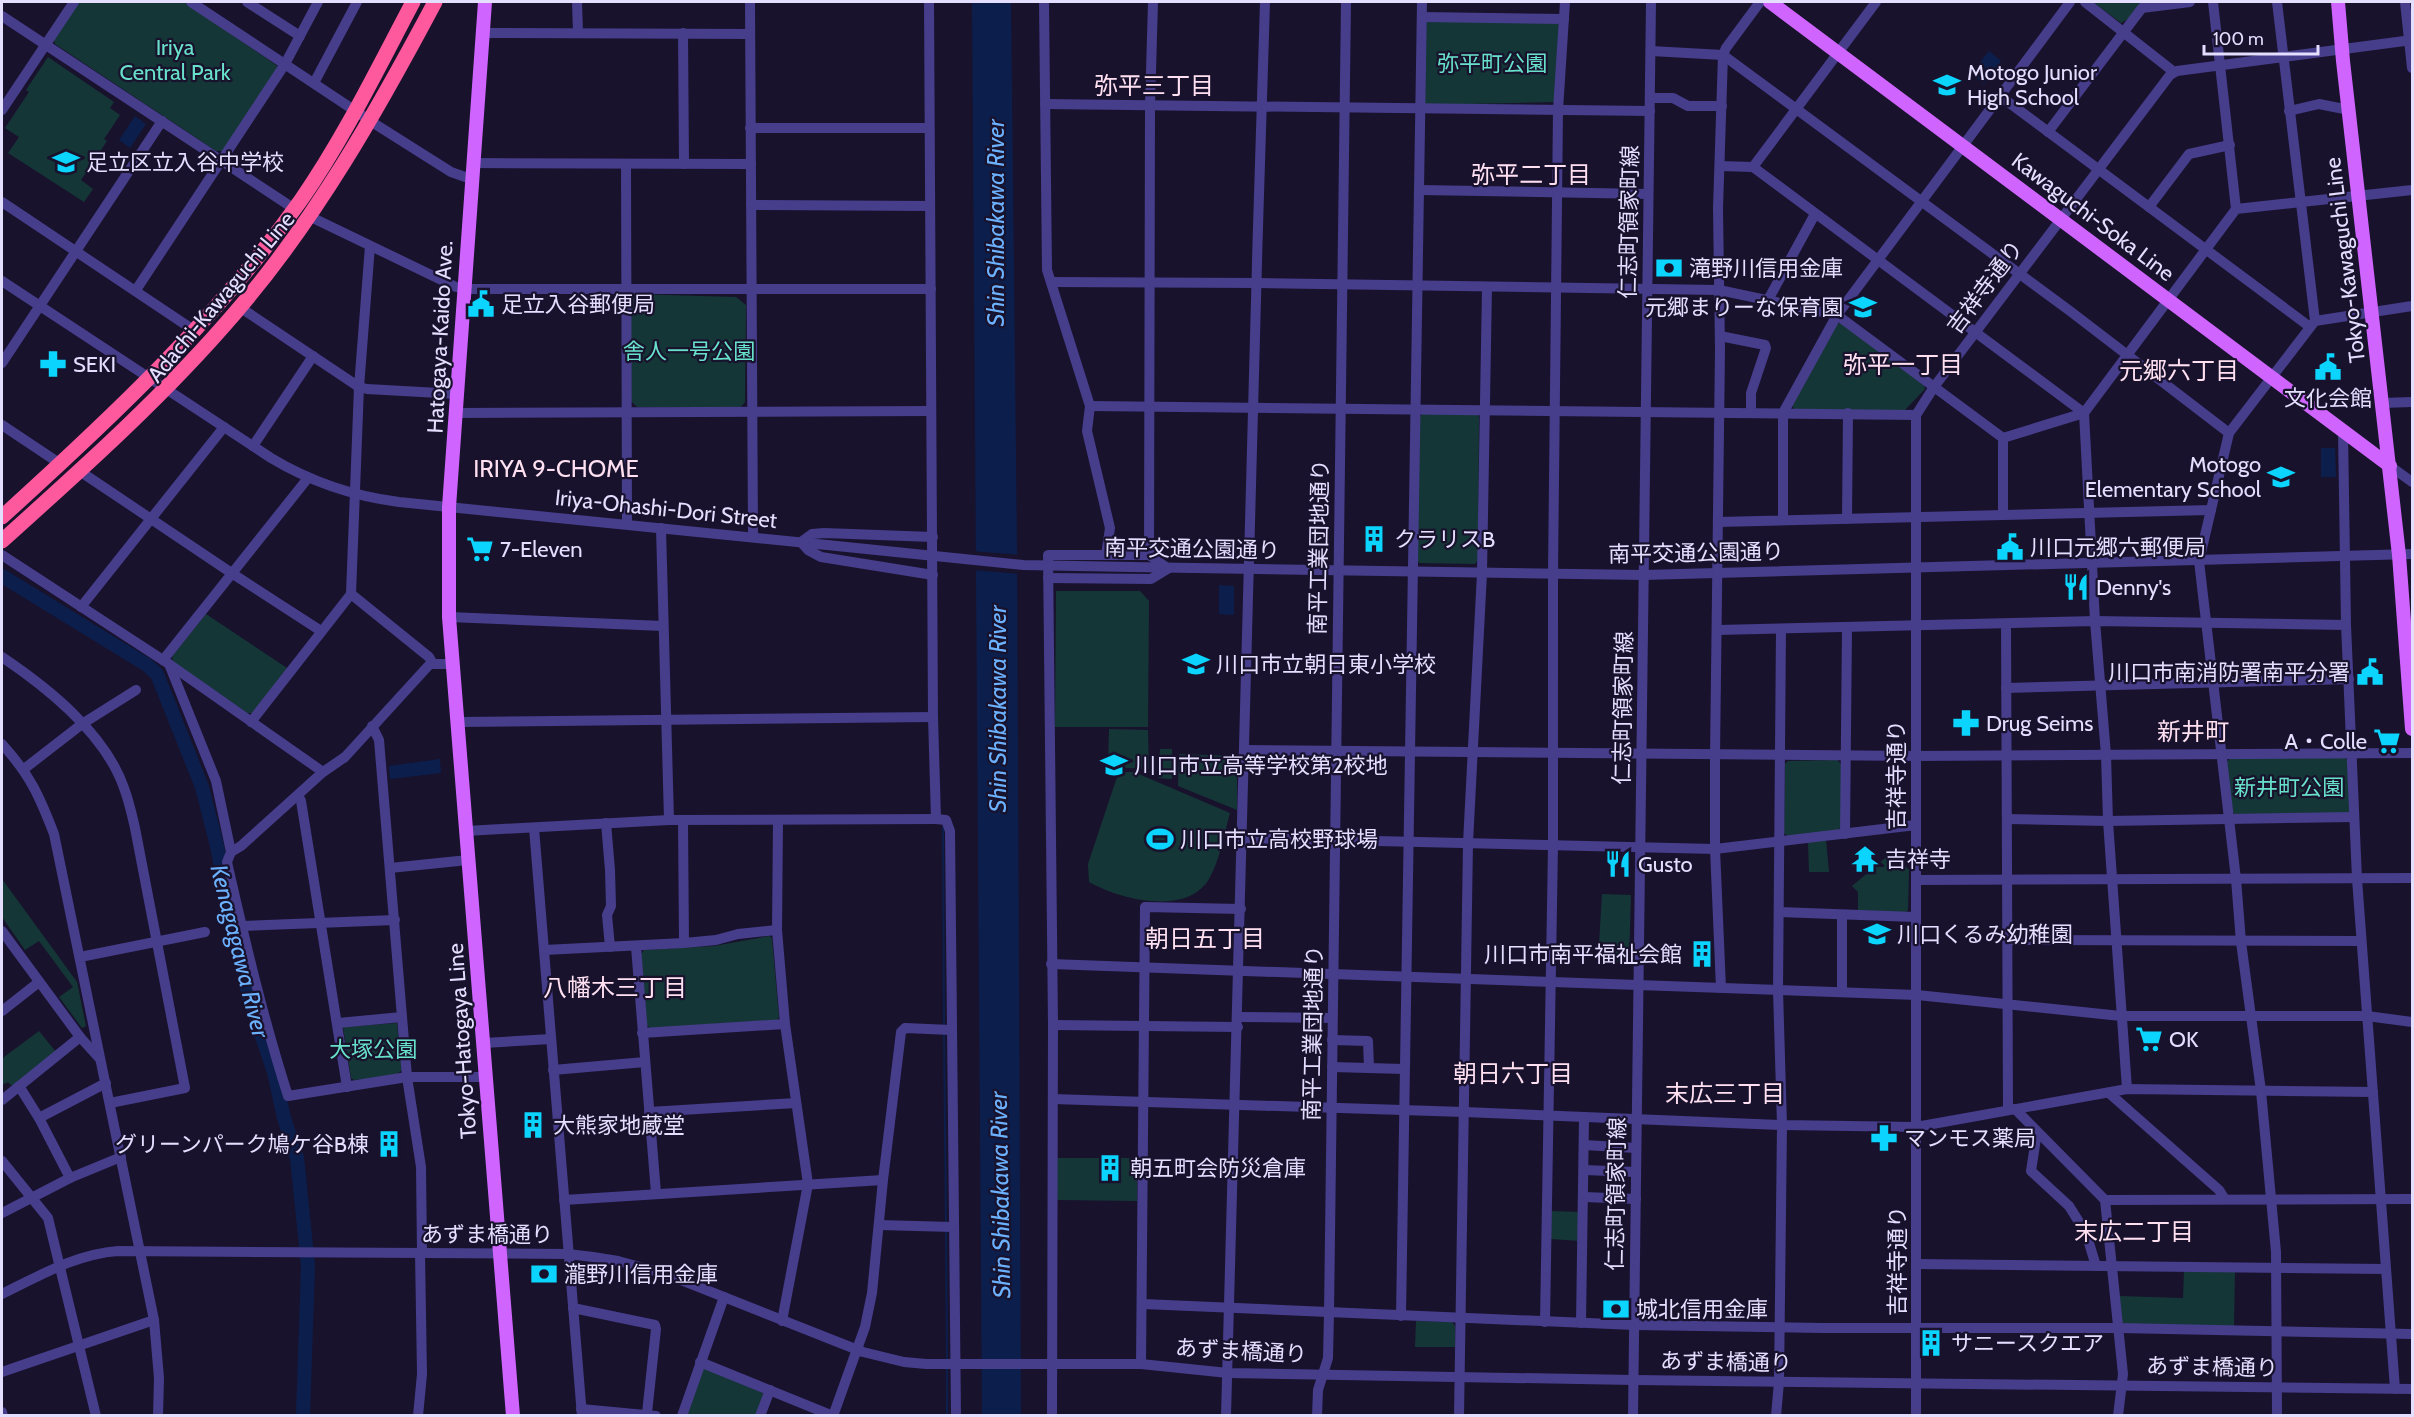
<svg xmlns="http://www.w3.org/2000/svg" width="2414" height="1417" viewBox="0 0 2414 1417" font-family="Cabin,'Noto Sans JP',sans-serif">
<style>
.green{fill:#153637}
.water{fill:#0c1f4c}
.pier{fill:#18122d}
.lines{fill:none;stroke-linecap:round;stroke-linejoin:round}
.stream{stroke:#0c1f4c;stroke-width:2}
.river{stroke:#0c1f4c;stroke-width:14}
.minor{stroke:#463d8b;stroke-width:10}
.major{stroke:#cf65fe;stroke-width:14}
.minor-bridge{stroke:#463d8b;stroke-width:10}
.highway-bridge{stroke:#fe599d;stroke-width:15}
.labels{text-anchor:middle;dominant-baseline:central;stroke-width:4.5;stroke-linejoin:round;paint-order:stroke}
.park-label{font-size:22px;fill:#68e1cb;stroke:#18122d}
.poi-label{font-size:22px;fill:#e4deff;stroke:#18122d;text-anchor:start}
.street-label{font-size:22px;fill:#e4deff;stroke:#18122d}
.neighbourhood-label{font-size:24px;fill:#ffe0f1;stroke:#18122d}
.water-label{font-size:24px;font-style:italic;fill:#6cb1fe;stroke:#18122d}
</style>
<rect width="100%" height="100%" fill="#18122d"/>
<g class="green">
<polygon points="79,2 184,2 279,67 223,151 216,151 55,44 54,40"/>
<polygon points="2093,2 2158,2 2121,23"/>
<polygon points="1425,21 1556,22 1561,27 1554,102 1424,105"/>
<polygon points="48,57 114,102 110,108 120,115 104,139 107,141 81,180 93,189 84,202 8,153 19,137 5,128 29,92 26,90"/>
<polygon points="633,294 736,297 746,305 745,402 741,407 637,407 631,401 631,296"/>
<polygon points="1841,323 1924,385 1925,389 1905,410 1795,410 1792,406 1835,324"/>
<polygon points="1423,413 1478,414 1479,418 1478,560 1475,564 1419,563 1416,559 1419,418"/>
<polygon points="1056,591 1140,591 1149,601 1148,727 1055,727"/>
<polygon points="206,614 287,668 253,713 247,713 173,662 172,656"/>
<polygon points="1109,729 1148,730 1149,769 1108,767"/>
<polygon points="1160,749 1172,749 1172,779 1158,778"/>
<polygon points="1179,754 1237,756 1237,810 1178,786"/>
<polygon points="2231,758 2345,758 2349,762 2351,811 2347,815 2236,815 2231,811 2226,762"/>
<polygon points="1837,760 1841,764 1841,826 1838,831 1789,837 1784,833 1785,764 1788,761"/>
<path d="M1127,772h7l96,41c-6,21 -10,47 -21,66 -23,38 -90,20 -120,3l-1,-18 28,-84 3,-5z"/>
<polygon points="1826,840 1829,872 1809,872 1808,842"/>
<polygon points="1890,854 1896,864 1901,862 1909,870 1908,910 1905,913 1858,910 1858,892 1852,886"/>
<polygon points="2,879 77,982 86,1026 82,1028 59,997 73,987 39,941 25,950 2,917"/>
<polygon points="1602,894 1631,895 1629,962 1598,961"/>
<polygon points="769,936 772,938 779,1017 777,1020 650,1028 647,1025 641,954 644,950 714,946"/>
<path d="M397,1023l5,47c-9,10 -35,8 -48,10l-3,-2 -8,-51z"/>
<polygon points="39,1031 56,1052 13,1087 8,1082 2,1085 2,1061 4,1057"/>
<polygon points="1057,1158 1137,1158 1137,1201 1057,1200"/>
<polygon points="1551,1211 1581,1212 1580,1241 1551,1239"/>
<polygon points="2184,1270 2235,1271 2234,1327 2125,1326 2122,1322 2119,1296 2183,1298"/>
<polygon points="1416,1321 1452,1322 1455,1326 1455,1347 1415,1347"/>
<polygon points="705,1368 765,1394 757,1415 685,1416 702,1369"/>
</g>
<g class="water">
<polygon points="972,2 1011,2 1017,553 1021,1416 982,1415"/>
<polygon points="1989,51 2001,61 1984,84 1971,74"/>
<polygon points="135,116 146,124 130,148 119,140"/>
<polygon points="2321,448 2335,448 2336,477 2321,477"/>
<polygon points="1219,585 1234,586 1234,615 1219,614"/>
<polygon points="440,759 441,773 390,779 389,766"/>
</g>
<polygon class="pier" points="972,551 1020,555 1020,574 972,570"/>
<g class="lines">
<g class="stream">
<polyline points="943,827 944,1026"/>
<polyline points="944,1034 946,1224"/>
<polyline points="946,1229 947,1362"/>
<polyline points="947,1367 947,1416"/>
</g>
<polyline class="river" points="2,576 147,665 157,674 202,787 216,842 249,998 274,1072 284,1118 297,1158 308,1266 303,1416"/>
<g class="minor">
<polyline points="191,2 375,124 451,172 471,179"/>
<polyline points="247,2 300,36"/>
<polyline points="577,2 578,32"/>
<polyline points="750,2 753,537"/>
<polyline points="929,2 933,717 936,819 946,820 950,831 956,1416"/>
<polyline points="1044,2 1047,270 1090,406 1087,431 1110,528 1106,555"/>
<polyline points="2085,2 2174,72"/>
<polyline points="2213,2 2236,209"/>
<polyline points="2277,2 2315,321"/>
<polyline points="2405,2 2412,68"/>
<polyline points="2,16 290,206"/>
<polyline points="1422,17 1564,19"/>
<polyline points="482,33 750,34"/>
<polyline points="683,33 684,164"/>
<polyline points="1651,51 1723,55 2070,311 2229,433"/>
<polyline points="314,83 357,2"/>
<polyline points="2000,96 2310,327"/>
<polyline points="1650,98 1673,98 1688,106 1722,106"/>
<polyline points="1045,104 1650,111"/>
<polyline points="2,110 74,2"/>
<polyline points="2289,111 2319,104 2349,110"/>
<polyline points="750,128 929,128"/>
<polyline points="2048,132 2142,8 2190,2"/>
<polyline points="472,163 751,164"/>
<polyline points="626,164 627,524"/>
<polyline points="1720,166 1753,167 2084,413"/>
<polyline points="1753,167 1876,2"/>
<polyline points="1419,190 1648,194"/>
<polyline points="2,202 192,329"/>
<polyline points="751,205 930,206"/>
<polyline points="2149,207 2189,154 2230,145"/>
<polyline points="315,219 456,287 464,289 931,289"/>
<path d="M2,281l269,177c40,24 81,38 128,44l428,43"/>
<polyline points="1051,282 1256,283 1719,290 1837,315 2003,438"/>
<polyline points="136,290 285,64 318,2"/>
<polyline points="1768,300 1815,214"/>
<polyline points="244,310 359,387 367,389 457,394"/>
<polyline points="1720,336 1765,345 1766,348 1751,393 1751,413"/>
<polyline points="2,363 162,121"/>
<polyline points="2382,403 2412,402"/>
<polyline points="1090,406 1916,415"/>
<polyline points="457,413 930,411"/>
<polyline points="2,425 56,461"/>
<polyline points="2343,431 2346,625 2357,879 2395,1389"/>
<polyline points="253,446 313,356"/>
<polyline points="2390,466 2412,482"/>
<polyline points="84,474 233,574 321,631"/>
<polyline points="2003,515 2003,438 2084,413"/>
<polyline points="1783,519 1783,413 1837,315 2070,2"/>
<polyline points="1847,519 1848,413"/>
<polyline points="1718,522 2211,510"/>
<polyline points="661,528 669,820"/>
<polyline points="2,555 169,664 323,772"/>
<polyline points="1149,555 1150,106 1153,2"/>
<polyline points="1131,567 1644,575 2412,554"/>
<polyline points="933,575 821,557 808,550 801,542 812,534 824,533 933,537"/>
<polyline points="1048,578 1151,579 1169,568"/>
<polyline points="351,594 429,657 433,664"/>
<polyline points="81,607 224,427"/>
<polyline points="449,617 663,626"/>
<polyline points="2006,624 2008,1109"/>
<polyline points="1717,630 2095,621 2346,625"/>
<path d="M2,657c46,31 103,76 122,131 5,13 8,27 11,40l50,260 -75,15"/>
<polyline points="163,660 308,478"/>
<path d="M169,664l47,117 15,71 -4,10c18,79 36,156 61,234l119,-19h78"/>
<polyline points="2006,688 2349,679"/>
<polyline points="251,722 351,594 359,387 370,246"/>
<polyline points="459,722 933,717"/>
<polyline points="372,726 379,740 407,1077 421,1167 422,1253"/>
<path d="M2,744c28,31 37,51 52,90l100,486 5,58 -1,38"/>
<polyline points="1245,750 1915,756 2412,753"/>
<polyline points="24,769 82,724 136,690"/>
<polyline points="298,795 301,801 347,1087"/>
<polyline points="2007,819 2108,821 2354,817"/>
<polyline points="683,821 684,943"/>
<polyline points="778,821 777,930 785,1024 808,1184 782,1321"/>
<polyline points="606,823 610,870 611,906 607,915 610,947"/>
<polyline points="534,828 582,1416"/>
<polyline points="466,831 669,820 936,819"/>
<polyline points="1845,834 1847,627"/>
<polyline points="1244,838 1715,849 1916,825"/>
<polyline points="231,852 241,846 323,772 345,757 430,664 453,664"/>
<polyline points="390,868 468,860"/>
<polyline points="1916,880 2412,878"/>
<polyline points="1779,912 1915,917"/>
<polyline points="242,926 395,920"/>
<polyline points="2,931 80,1037 100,1059"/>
<polyline points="2007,940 2360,941"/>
<polyline points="636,947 656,1193"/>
<polyline points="544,950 684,943 716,940 738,934 777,930"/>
<polyline points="80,957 205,932"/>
<polyline points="1051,964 1917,995 2121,1016 2367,1016 2412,1022"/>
<polyline points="1721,988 1715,849 1715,756 1720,349 1718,208 1723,55 1726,48 1760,2"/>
<polyline points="1842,992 1842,915"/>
<polyline points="2,1011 39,982"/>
<polyline points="1238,1017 1332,1018"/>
<polyline points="338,1023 402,1017"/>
<polyline points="1053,1025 1238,1027"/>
<polyline points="642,1033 785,1024"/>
<polyline points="1332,1040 1368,1041 1369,1068"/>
<polyline points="484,1043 551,1039"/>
<polyline points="1332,1067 1404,1069"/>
<polyline points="553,1070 645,1062"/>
<polyline points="19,1086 39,1118 70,1178"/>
<polyline points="2127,1089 2108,821 2106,755 2095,621 2084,413 2236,209 2412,190"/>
<polyline points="2109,1093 2219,1190 2224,1198"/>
<polyline points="1053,1099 1464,1112 1782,1125 1916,1127 2127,1089 2373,1092"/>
<polyline points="2,1100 80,1037"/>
<polyline points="2015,1109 2105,1200 2123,1374 2118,1416"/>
<polyline points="649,1112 796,1103"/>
<polyline points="39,1118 106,1083"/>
<polyline points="2037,1132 2031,1171 2069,1206 2086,1233 2096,1266"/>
<polyline points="1584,1145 1636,1148"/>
<polyline points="2,1161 48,1218 96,1416"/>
<polyline points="1584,1170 1636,1172"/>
<polyline points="1584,1197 1636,1199"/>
<polyline points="564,1200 883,1180"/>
<polyline points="2105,1200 2412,1199"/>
<polyline points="2,1213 70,1178 121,1157"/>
<polyline points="879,1225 953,1227"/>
<polyline points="1916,1264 2386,1269"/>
<path d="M2,1294c37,-18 74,-40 116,-43l450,3 25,3 25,4 48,13 197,78 41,10 22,2h215l87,9 405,7 779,9"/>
<polyline points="1143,1304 1634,1325 1823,1328 2119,1328 2412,1334"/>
<polyline points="573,1308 655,1325 656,1329 647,1413"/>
<polyline points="1401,1316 1422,2"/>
<polyline points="1545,1322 1553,846 1553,573 1558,110 1565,2"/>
<polyline points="1581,1323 1584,1118"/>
<polyline points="700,1362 833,1416"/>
<polyline points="1141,1364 1145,907 1241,909"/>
<polyline points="2,1372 154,1320"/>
<polyline points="581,1409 656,1416"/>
<polyline points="2,1412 3,1416"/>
<polyline points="418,1416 422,1374 420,1253"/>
<polyline points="682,1416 724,1297"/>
<polyline points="760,1416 770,1390"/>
<polyline points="833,1416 865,1327 872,1293 883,1180 901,1032 905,1028 951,1030"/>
<polyline points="1052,1416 1053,1025 1048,555 1149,555 1166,567"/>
<path d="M1226,1416c16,-472 23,-943 39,-1414"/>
<polyline points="1317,1416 1318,1390 1328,1358 1329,1313 1346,2"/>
<polyline points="1459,1416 1468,843 1482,573 1487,287"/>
<polyline points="1633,1416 1651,2"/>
<polyline points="1776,1416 1779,1382 1782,1125 1778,990 1781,629"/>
<polyline points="1916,1416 1916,415 1934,387 2170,75 2177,71 2412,40"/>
<polyline points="2277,1416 2276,1252 2261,1091 2241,942 2236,879 2199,561 2229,433 2315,321 2412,306"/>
</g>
<g class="major">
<polyline points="485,2 449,507 449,617 513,1416"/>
<polyline points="1770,2 2390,466"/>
<polyline points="2338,2 2343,61 2399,555 2412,729"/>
</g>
<polyline class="minor-bridge" points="827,545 1023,565 1131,567"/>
<g class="highway-bridge">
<path d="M2,517c108,-98 214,-197 299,-317 43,-62 77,-132 112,-198"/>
<path d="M2,541c80,-72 162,-145 233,-228 81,-94 142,-202 200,-311"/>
</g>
</g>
<defs>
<symbol id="school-bare" viewBox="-9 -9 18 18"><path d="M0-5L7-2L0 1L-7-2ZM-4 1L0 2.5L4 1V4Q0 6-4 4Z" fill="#0bd5fe" stroke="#18122d" stroke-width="2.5" paint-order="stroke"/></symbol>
<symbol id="bank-bare" viewBox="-9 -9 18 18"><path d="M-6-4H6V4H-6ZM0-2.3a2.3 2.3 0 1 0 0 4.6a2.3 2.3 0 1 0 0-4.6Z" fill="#0bd5fe" stroke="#18122d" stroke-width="2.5" paint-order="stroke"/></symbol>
<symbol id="civic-bare" viewBox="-9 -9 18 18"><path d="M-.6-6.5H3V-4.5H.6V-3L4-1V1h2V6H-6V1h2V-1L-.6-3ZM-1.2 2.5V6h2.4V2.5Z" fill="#0bd5fe" stroke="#18122d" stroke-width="2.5" paint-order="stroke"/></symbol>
<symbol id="pharmacy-bare" viewBox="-9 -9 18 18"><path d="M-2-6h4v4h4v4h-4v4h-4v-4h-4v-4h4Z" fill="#0bd5fe" stroke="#18122d" stroke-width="2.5" paint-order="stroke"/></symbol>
<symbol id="building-bare" viewBox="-9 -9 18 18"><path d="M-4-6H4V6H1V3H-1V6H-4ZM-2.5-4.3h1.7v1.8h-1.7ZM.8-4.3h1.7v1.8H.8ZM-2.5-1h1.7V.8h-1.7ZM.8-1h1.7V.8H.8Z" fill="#0bd5fe" stroke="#18122d" stroke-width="2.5" paint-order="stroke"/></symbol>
<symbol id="supermarket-bare" viewBox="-9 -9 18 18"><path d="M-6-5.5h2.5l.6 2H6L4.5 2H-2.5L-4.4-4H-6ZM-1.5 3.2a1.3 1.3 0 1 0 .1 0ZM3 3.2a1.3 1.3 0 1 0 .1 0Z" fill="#0bd5fe" stroke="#18122d" stroke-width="2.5" paint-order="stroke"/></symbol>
<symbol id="restaurant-bare" viewBox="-9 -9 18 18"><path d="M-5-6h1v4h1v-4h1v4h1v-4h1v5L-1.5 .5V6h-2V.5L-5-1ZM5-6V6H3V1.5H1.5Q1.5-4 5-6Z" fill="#0bd5fe" stroke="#18122d" stroke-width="2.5" paint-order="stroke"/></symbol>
<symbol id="stadium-bare" viewBox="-9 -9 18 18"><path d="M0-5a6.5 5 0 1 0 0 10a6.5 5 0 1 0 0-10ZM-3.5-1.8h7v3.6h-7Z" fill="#0bd5fe" stroke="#18122d" stroke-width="2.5" paint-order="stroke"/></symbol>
<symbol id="temple-bare" viewBox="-9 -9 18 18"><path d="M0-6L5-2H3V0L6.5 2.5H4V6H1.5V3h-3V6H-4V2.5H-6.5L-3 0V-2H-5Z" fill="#0bd5fe" stroke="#18122d" stroke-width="2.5" paint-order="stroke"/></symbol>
</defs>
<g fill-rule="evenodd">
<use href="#school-bare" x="1928" y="66" width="38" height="38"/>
<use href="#school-bare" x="47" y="143" width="38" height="38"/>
<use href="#bank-bare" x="1650" y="249" width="38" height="38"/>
<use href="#civic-bare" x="462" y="285" width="38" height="38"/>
<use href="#school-bare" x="1844" y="288" width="38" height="38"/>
<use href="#pharmacy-bare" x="34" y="345" width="38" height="38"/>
<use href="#civic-bare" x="2309" y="348" width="38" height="38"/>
<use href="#school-bare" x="2262" y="458" width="38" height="38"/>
<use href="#building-bare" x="1355" y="520" width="38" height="38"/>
<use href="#civic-bare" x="1991" y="528" width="38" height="38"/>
<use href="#supermarket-bare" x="461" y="530" width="38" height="38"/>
<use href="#restaurant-bare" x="2057" y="568" width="38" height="38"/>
<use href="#school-bare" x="1177" y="645" width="38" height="38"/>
<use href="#civic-bare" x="2351" y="653" width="38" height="38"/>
<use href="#pharmacy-bare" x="1947" y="704" width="38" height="38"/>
<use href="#supermarket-bare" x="2368" y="722" width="38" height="38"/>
<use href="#school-bare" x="1095" y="746" width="38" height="38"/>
<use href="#stadium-bare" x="1141" y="820" width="38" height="38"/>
<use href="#temple-bare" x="1846" y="840" width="38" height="38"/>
<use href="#restaurant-bare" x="1599" y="845" width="38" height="38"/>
<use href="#school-bare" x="1858" y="915" width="38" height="38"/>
<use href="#building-bare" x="1683" y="935" width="38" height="38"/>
<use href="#supermarket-bare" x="2130" y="1020" width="38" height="38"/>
<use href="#building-bare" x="514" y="1106" width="38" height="38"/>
<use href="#pharmacy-bare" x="1865" y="1119" width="38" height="38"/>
<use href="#building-bare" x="370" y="1125" width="38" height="38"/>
<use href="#building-bare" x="1091" y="1149" width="38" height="38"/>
<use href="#bank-bare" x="525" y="1255" width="38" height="38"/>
<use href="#bank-bare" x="1597" y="1290" width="38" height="38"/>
<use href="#building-bare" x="1912" y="1324" width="38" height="38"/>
</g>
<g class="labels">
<g class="park-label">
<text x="175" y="47">Iriya<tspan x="175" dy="25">Central Park</tspan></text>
<text x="1492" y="63">弥平町公園</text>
<text x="689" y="351">舎人一号公園</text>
<text x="2289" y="787">新井町公園</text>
<text x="373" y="1049">大塚公園</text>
</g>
<g class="poi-label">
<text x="1967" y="72">Motogo Junior<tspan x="1967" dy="25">High School</tspan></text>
<text x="86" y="162">足立区立入谷中学校</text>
<text x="1689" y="268">滝野川信用金庫</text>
<text x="501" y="304">足立入谷郵便局</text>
<text x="1843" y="307" text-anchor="end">元郷まりーな保育園</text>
<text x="73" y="364">SEKI</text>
<text x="2328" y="398" text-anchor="middle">文化会館</text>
<text x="2261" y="464" text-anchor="end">Motogo<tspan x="2261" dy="25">Elementary School</tspan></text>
<text x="1394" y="539">クラリスB</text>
<text x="2030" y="547">川口元郷六郵便局</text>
<text x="500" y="549">7-Eleven</text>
<text x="2096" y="587">Denny's</text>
<text x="1216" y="664">川口市立朝日東小学校</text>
<text x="2350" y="672" text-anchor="end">川口市南消防署南平分署</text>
<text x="1986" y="723">Drug Seims</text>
<text x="2367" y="741" text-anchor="end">A・Colle</text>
<text x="1134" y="765">川口市立高等学校第2校地</text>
<text x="1180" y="839">川口市立高校野球場</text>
<text x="1885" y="859">吉祥寺</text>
<text x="1638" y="864">Gusto</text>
<text x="1897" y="934">川口くるみ幼稚園</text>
<text x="1682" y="954" text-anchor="end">川口市南平福祉会館</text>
<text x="2169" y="1039">OK</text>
<text x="553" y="1125">大熊家地蔵堂</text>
<text x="1904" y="1138">マンモス薬局</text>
<text x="369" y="1144" text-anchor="end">グリーンパーク鳩ケ谷B棟</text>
<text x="1130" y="1168">朝五町会防災倉庫</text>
<text x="564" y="1274">瀧野川信用金庫</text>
<text x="1636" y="1309">城北信用金庫</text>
<text x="1951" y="1343">サニースクエア</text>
</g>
<g class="street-label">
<text transform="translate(2093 217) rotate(37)">Kawaguchi-Soka Line</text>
<text transform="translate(1629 222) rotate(-89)">仁志町領家町線</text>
<text transform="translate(2345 260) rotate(-97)">Tokyo-Kawaguchi Line</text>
<text transform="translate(1985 287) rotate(-53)">吉祥寺通り</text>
<text transform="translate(221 297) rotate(-50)">Adachi-Kawaguchi Line</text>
<text transform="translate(440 337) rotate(-87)">Hatogaya-Kaido Ave.</text>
<text transform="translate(666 509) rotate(6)">Iriya-Ohashi-Dori Street</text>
<text transform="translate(1319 547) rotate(-89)">南平工業団地通り</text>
<text transform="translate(1192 549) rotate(1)">南平交通公園通り</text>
<text transform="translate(1696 553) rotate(-1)">南平交通公園通り</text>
<text transform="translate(1623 708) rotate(-89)">仁志町領家町線</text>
<text transform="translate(1896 775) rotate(-90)">吉祥寺通り</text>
<text transform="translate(1313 1033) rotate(-89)">南平工業団地通り</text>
<text transform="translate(462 1041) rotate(-94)">Tokyo-Hatogaya Line</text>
<text transform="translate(1616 1194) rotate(-89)">仁志町領家町線</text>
<text x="487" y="1234">あずま橋通り</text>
<text transform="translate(1897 1261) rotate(-90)">吉祥寺通り</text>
<text transform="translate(1241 1351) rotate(3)">あずま橋通り</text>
<text transform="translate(1726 1362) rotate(1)">あずま橋通り</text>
<text transform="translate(2212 1367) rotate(1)">あずま橋通り</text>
</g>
<g class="neighbourhood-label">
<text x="1154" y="85">弥平三丁目</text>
<text x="1531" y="174">弥平二丁目</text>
<text x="1903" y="364">弥平一丁目</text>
<text x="2179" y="370">元郷六丁目</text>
<text x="556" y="468">IRIYA 9-CHOME</text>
<text x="2193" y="731">新井町</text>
<text x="1205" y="938">朝日五丁目</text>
<text x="615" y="987">八幡木三丁目</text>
<text x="1513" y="1073">朝日六丁目</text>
<text x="1725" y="1093">末広三丁目</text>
<text x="2134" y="1231">末広二丁目</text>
</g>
<g class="water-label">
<text transform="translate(995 223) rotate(-90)">Shin Shibakawa River</text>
<text transform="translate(997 709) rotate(-90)">Shin Shibakawa River</text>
<text transform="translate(240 951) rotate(76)">Kenagagawa River</text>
<text transform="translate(1000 1195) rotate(-91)">Shin Shibakawa River</text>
</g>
</g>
<rect width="2414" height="1417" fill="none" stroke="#e4deff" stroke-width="6"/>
<path d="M2204 45v9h114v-9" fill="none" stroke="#e4deff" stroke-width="3"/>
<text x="2213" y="45" font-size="18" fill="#e4deff" stroke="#18122d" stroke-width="4.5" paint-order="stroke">100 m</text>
</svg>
